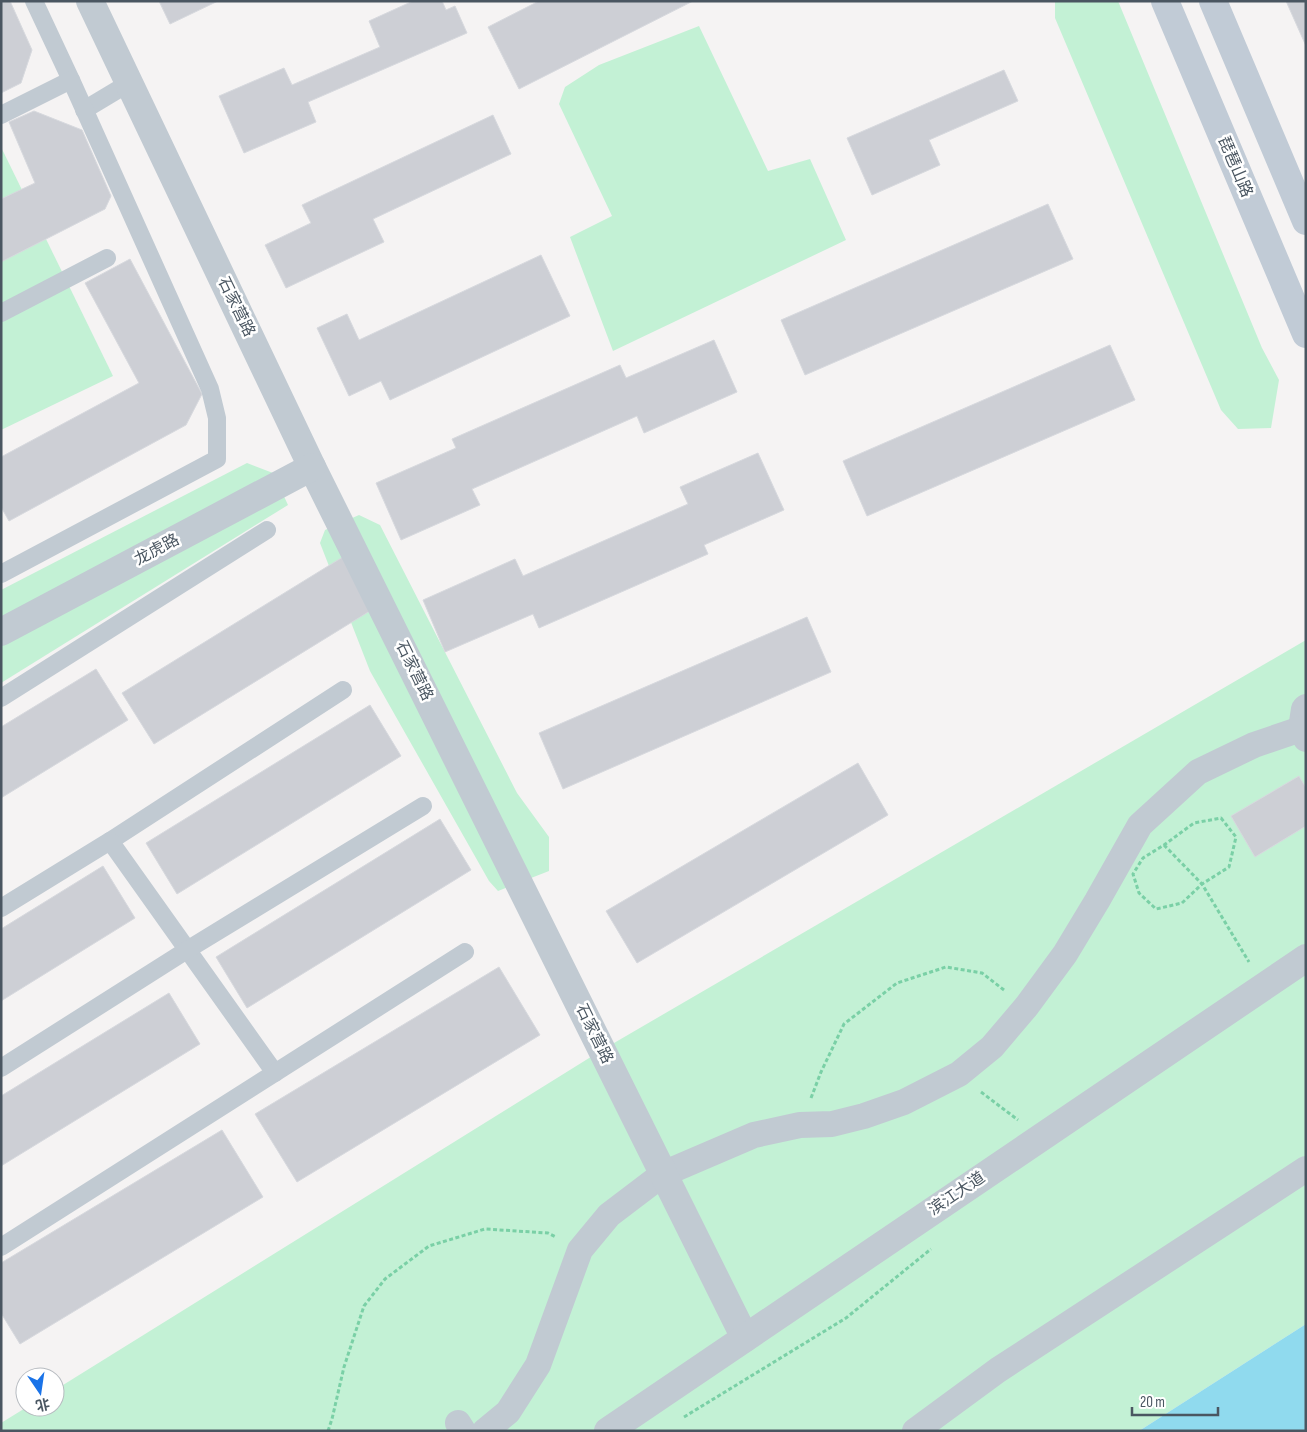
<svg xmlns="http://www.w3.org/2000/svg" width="1307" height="1432" viewBox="0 0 1307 1432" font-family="'Sofia Sans Condensed','Noto Sans SC',sans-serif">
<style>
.green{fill:#c3f1d5}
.water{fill:#90daee}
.building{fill:#cdcfd5;stroke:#d7d9de}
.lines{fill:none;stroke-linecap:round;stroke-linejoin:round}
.path{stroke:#7ad0a6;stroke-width:3;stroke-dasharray:4 2.5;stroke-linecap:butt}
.service{stroke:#c1cad2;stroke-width:18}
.pedestrian{stroke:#c1cad2;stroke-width:26}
.minor{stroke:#c1cad2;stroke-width:28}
.tertiary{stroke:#c1cad2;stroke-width:28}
.secondary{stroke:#c1cbd6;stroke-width:28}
.labels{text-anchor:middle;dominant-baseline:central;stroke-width:5;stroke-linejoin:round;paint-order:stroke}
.street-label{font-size:16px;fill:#4a5661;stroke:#fff}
</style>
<rect width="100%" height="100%" fill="#f5f3f3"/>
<g class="green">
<polygon points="1055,1 1118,1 1262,348 1279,380 1271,428 1238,429 1221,410 1055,18"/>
<polygon points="699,26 768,171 810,159 846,240 613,351 570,237 612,216 559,104 565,87 599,65"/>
<polygon points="1,147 113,376 1,430"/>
<polygon points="247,463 273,473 288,505 1,683 1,590"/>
<polygon points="359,515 380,525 517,793 549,837 549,871 498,891 489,881 370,671 320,543 325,530"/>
<polygon points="1306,640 1306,1324 1139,1431 1,1431 1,1423 27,1407 55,1407 55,1390 602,1050"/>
</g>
<polygon class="water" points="1306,1324 1306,1431 1139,1431"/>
<g class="building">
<polygon points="1,1 10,1 32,50 21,83 1,93"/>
<polygon points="159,1 218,1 170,24"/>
<polygon points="413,1 442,1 446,10 455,6 467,33 308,102 316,122 244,153 219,96 284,68 292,85 380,47 369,21"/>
<polygon points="539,1 693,1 519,89 488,27"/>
<polygon points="1286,1 1306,1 1306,46"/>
<polygon points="1004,70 1018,101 929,140 940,165 872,195 847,138"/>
<polygon points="34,111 82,130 111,196 105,209 1,262 1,199 35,183 9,122"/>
<polygon points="493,115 511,154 373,219 384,242 286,288 265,245 311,223 302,205"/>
<polygon points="1048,204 1073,259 805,375 781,320"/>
<polygon points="541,255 570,316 390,400 381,381 349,396 317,328 347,314 359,340"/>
<polygon points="130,259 202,394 186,425 9,521 1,507 1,457 139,383 85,283"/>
<polygon points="714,340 737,392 644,433 637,416 472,489 480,505 401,540 376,483 456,448 452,439 620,365 626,378"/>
<polygon points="1110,345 1135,400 867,516 843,461"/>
<polygon points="758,453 784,510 704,545 708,554 539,628 533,614 445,652 423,600 515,559 523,576 688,504 680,487"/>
<polygon points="346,555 378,606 154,744 122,693"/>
<polygon points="807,617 831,672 563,789 539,733"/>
<polygon points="96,669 128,720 1,798 1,727"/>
<polygon points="370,705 401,756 177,894 146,843"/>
<polygon points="858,763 888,815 637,963 606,911"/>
<polygon points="1299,776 1306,788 1306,826 1255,857 1231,816"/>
<polygon points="440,819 471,870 247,1008 216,957"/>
<polygon points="103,866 135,918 1,1001 1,929"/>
<polygon points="499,967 540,1035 297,1182 255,1114"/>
<polygon points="169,993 200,1044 1,1166 1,1096"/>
<polygon points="222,1130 263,1197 20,1344 1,1313 1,1263"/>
</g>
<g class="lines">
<g class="path">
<polygon points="1221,818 1236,837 1229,867 1202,884 1182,903 1156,909 1139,893 1133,874 1143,858 1164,845 1194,823"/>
<polyline points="1164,845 1202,884 1249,962"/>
<polyline points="981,1092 1018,1120"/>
<polyline points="811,1098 821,1072 844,1024 897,983 946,967 982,973 1004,990"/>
<polyline points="684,1417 846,1318 931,1249"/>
<polyline points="328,1431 332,1419 344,1367 364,1306 385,1279 429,1246 485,1229 548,1233 556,1237"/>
</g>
<g class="service">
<polyline points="34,1 71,80"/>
<polyline points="84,110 129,83"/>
<polyline points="1,115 71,80 210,389 217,418 217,459 1,574"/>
<polyline points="1,313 107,258"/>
<polyline points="1,698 267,530"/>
<polyline points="110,841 343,690"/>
<polyline points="1,908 110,841 275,1073"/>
<polyline points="1,1068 187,950 423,806"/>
<polyline points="1,1247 465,952"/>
</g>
<g class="pedestrian">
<polyline points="1306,707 1304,709 1301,729 1306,739"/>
<polyline points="458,1423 463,1431"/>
<polyline points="485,1431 508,1412 538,1365 580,1250 609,1215 663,1174 754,1135 800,1125 832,1124 864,1116 904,1102 959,1074 992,1047 1026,1007 1065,954 1097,901 1140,825 1198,772 1254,745 1301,729"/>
<polyline points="915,1431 998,1370 1306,1169"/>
</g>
<g class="minor">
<polyline points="90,1 312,467 745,1338"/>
<polyline points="1,632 312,467"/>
</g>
<polyline class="tertiary" points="608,1431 1306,958"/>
<g class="secondary">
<polyline points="1165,1 1306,334"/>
<polyline points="1213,1 1306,221"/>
</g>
</g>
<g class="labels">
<g class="street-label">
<text transform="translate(1235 167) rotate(67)">琵琶山路</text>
<text transform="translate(236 307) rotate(64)">石家营路</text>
<text transform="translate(157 550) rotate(-28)">龙虎路</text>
<text transform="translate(414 671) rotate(64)">石家营路</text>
<text transform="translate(594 1034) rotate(64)">石家营路</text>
<text transform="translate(957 1194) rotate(-34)">滨江大道</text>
</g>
</g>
<rect width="1307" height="1432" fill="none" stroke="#4a5661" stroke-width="5"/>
<g transform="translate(40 1392) rotate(167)"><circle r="24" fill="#ffffff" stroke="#b7bbc0"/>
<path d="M0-4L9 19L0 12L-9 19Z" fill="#1a73e8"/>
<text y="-8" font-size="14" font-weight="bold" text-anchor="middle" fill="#4a5661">北</text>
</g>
<path d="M1132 1407v8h86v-8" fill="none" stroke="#4a5661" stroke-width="2.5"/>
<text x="1140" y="1407" font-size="15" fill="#4a5661" stroke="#ffffff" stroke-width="4" paint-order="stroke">20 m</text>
</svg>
